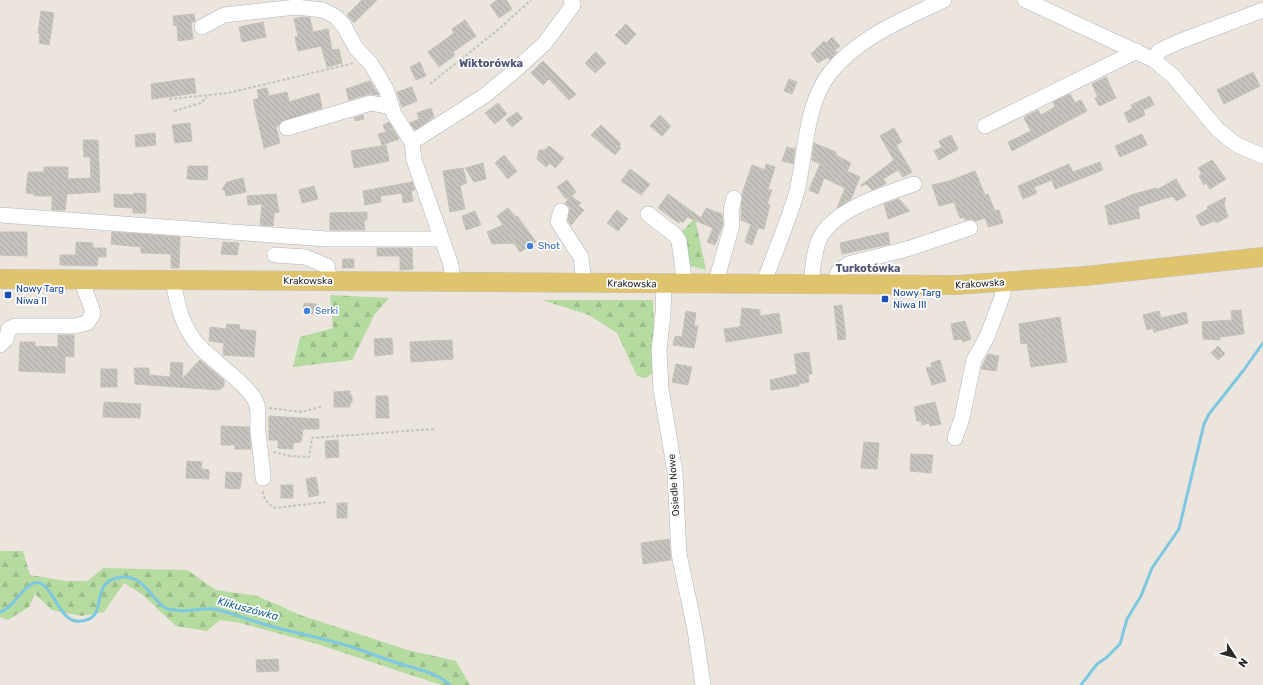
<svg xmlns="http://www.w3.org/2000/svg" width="1263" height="685" viewBox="0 0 1263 685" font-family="Rubik,sans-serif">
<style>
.forest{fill:url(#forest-firs)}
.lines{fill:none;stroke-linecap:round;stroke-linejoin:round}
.stream{stroke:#7dc8e0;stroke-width:3}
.building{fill:url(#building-back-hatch);stroke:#c6c1b8}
.minor-casing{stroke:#b1b4bc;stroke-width:16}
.major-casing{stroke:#c3c3c3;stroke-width:20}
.path{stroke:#c3c3c3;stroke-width:2;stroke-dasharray:3 2;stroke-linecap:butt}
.minor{stroke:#fff;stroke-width:15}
.major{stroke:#e0c46d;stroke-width:19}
.shop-dot{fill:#3f7fe0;stroke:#fff;stroke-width:1.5}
.transit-dot{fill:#1a4fb4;stroke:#fff;stroke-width:1.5}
.labels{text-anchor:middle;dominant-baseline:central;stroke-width:3.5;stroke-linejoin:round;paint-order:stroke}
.shop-label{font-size:10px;fill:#366cbe;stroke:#fff;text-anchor:start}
.street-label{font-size:10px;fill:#2a2a2a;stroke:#fff}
.transit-label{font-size:10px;fill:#164399;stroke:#fff;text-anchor:start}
.neighbourhood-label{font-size:11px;font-weight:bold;fill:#505776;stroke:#fff}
.water-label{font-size:11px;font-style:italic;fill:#1d678c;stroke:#fff}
</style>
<defs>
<pattern id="forest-firs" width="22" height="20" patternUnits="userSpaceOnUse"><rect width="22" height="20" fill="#b5dba1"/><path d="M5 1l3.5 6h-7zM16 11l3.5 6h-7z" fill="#9cbc8b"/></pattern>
<pattern id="building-back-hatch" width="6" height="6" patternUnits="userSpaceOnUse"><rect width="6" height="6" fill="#c6c2bd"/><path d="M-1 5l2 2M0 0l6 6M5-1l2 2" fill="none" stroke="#aaa7a3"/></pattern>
</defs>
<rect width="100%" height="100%" fill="#ebe5de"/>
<g class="forest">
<polygon points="695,218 706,270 691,266 681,233"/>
<polygon points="330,295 389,298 375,314 352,360 293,367 300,337 333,328"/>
<polygon points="542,300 653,300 655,371 646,378 637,376 617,333 589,315"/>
<polygon points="0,551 23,551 30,575 66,581 88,581 103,568 187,570 216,590 257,596 303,616 408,650 456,661 470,685 441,685 317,644 240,623 220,620 207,631 176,626 143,595 124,583 104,612 81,616 52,610 35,594 29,607 8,620 0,617"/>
</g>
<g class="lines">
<g class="stream">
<path d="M0,612c15,-3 27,-37 42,-28 16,10 19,47 47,35 18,-8 0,-40 35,-42 19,-1 27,21 40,30 3,2 8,3 12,3 13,3 25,-3 38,-1 19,4 37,12 56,17 26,7 53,12 79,20 16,5 32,12 49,17 17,6 39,9 52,22"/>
<polyline points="1081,685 1097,664 1106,658 1120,644 1127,619 1141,596 1152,568 1179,529 1204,424 1209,414 1243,371 1263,343"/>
</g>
</g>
<g class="building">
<polygon points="362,0 377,0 354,23 347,15"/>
<polygon points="497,0 506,0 512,9 499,18 490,5"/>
<polygon points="41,11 54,13 49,45 39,43 40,33 38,33"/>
<polygon points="194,14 195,21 191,23 193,39 178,41 177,25 174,26 173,16"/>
<polygon points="302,17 310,18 313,32 328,29 332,50 339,49 342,63 327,67 321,46 298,51 295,37 298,36 294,19"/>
<polygon points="465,20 476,36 453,52 455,55 439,67 428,52 454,33 452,29"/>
<polygon points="263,22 266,37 242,42 239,27"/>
<polygon points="626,24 636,34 626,45 615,35"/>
<polygon points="832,37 840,46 835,50 837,52 830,60 828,57 818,63 811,54 824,41 826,43"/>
<polygon points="596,52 606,63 595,73 585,63"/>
<polygon points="543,61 576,94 569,100 549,79 543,85 531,73"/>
<polygon points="420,62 426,76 416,80 410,67"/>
<polygon points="1253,72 1260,86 1224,104 1217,90"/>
<polygon points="1106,77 1116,98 1099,106 1095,98 1098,97 1092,84"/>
<polygon points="194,78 196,93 152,99 151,84"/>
<polygon points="789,79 797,82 792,94 784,91"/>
<polygon points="370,81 379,95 369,94 349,100 346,89"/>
<polygon points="412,87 417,101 402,107 397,92"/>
<polygon points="267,88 269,96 287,92 289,102 319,93 322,108 281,122 278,126 276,127 280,143 264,148 253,100 259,98 257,90"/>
<polygon points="1070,94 1075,103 1081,100 1087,111 1012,151 1008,142 1031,131 1024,118 1026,116 1038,110 1041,115 1055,107 1053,102"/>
<polygon points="1150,96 1154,105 1143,110 1145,115 1129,123 1124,113 1133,108 1131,105"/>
<polygon points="498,103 507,114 495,124 485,113"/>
<polygon points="431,108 434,117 415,130 410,123 419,119 417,113"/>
<polygon points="517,112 523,118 512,127 506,120"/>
<polygon points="363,115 364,119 355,121 354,118"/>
<polygon points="660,115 671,126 662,136 650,126"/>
<polygon points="389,122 399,139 382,145 378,134 386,132 383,125"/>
<polygon points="190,123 192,141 175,143 172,125"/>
<polygon points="601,125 621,144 619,146 621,148 615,155 591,135"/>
<polygon points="894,128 902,142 896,145 912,172 903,177 898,170 883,179 886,183 885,184 872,190 867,184 860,186 894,160 880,136"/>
<polygon points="155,133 156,145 136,147 135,135"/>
<polygon points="1142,134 1147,145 1120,157 1115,146"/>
<polygon points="951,135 958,149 939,160 934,151 942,147 939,141"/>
<polygon points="83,140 98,140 100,192 67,194 65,210 52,210 52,196 34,196 34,194 26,193 28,172 44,172 44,167 68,167 68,179 91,178 90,157 84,157"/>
<polygon points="814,143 836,152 836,155 851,163 847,171 860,177 851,199 837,208 845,188 824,178 818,194 809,190 820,164 812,160"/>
<polygon points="386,145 389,161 354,168 351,151"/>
<polygon points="549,146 564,158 555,168 550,163 546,167 537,159 539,150 545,150"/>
<polygon points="787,147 794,149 795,147 793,164 782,161"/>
<polygon points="504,155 517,171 508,179 495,163"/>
<polygon points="1212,160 1226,179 1210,189 1206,183 1204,185 1199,176 1202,174 1198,168"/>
<polygon points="1100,162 1103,170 1055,189 1052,180 1034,187 1037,193 1023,199 1018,186 1069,164 1073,172"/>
<polygon points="483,163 486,179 474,182 465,168"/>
<polygon points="766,164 775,167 768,189 772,190 767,204 770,205 764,229 758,228 752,245 745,242 751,224 741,220 742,194 752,165 765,170"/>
<polygon points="188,166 208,166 207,180 187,179"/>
<polygon points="463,168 467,183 460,186 465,209 450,212 443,171"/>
<polygon points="630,169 650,184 641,195 621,181"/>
<polygon points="975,171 985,195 988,194 995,211 999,210 1003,223 988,227 985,218 976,221 971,219 965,220 964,217 960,218 954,202 939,206 932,185 949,181"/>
<polygon points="243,178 246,192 226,196 225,191 222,189 227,182"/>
<polygon points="1176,179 1186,196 1176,201 1173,196 1138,207 1140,218 1109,225 1105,206 1134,194 1156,188 1156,190"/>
<polygon points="567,180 576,192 571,196 581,203 578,206 584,210 571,225 568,220 570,208 565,203 571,196 566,199 557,187"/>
<polygon points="412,182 415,190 411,191 413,201 403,203 402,193 380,196 381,202 365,205 363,191"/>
<polygon points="314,186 318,199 302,203 299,190"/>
<polygon points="134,193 146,194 146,213 133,213 133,208 114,207 114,194 134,195"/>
<polygon points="276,194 279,212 274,213 273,226 260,225 262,204 248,205 247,196"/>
<polygon points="668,194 701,218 706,208 722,214 723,224 715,245 707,242 713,228 687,217 683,223 681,221 679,223 658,208"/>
<polygon points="1226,197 1224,204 1228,217 1216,223 1215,221 1201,226 1196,216 1208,209 1207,207"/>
<polygon points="899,199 910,211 888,219 884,204"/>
<polygon points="508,208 516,217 517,216 536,242 520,252 514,243 492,244 487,232 503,225 497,216"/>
<polygon points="617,210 628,219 618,231 607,223"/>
<polygon points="475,211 481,225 466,230 462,216"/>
<polygon points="367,212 367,220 364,220 365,230 330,230 330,213"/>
<polygon points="0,232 27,232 27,256 0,255"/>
<polygon points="112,232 180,237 179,268 171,268 171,254 141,253 141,247 111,244"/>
<polygon points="888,232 890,244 842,254 840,243"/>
<polygon points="76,242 93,243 93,248 106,248 106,257 98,257 97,266 60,265 60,255 76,255"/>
<polygon points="223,242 239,243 237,255 221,254"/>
<polygon points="377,248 412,248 413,269 400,270 400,256 377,256"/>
<polygon points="343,259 354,259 354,268 342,268"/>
<polygon points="304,303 316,304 315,314 303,313"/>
<polygon points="842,305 846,339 838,340 834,306"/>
<polygon points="742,308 760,310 760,316 779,313 782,333 726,342 724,329 740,327"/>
<polygon points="1241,310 1244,334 1220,337 1220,340 1203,339 1202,322 1232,320 1231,311"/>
<polygon points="686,311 696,313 694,326 698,326 694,348 673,345 675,336 682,337"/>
<polygon points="1159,311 1161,318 1186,312 1188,323 1154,332 1153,328 1147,330 1143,315"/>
<polygon points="1060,317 1067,362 1031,367 1027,343 1021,344 1019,324"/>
<polygon points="965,321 971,339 963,342 962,339 954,340 951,324"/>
<polygon points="227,324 240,325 239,329 256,331 254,357 223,355 224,343 209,341 210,327 226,329"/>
<polygon points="58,335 74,335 74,357 65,356 65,373 19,371 20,342 35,342 35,346 58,347"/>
<polygon points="392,338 393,354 375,356 374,339"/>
<polygon points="452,340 453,359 411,362 410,342"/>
<polygon points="1218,346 1225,354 1218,360 1211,353"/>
<polygon points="809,352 812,374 808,374 809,382 799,384 799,386 771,390 770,380 797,374 794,354"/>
<polygon points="988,354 999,356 996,371 981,369"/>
<polygon points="200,360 224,380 224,386 219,390 135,384 134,368 149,368 149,375 170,377 171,362 183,363 182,379"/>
<polygon points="940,360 946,381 932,385 926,368 932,367 931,363"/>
<polygon points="676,364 692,367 688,385 672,382"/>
<rect x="101" y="369" width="16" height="18"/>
<polygon points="350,391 350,395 352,395 352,403 350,403 350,407 334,407 334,392"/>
<polygon points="376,396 388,396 389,418 376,418"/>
<polygon points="104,402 141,404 140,418 103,417"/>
<polygon points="935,402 941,424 930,426 929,423 922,425 921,421 917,421 914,407"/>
<polygon points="269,416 319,419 319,429 303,429 301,442 293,443 293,449 278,448 278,440 269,440"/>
<polygon points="221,426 249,427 251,449 235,449 235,445 221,445"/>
<polygon points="338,440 339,457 326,458 325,441"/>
<polygon points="864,442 879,443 877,469 861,468"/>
<polygon points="911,454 933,455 931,473 910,471"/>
<polygon points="187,461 202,462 201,469 209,470 209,479 186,478"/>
<polygon points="226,472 242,473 240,489 225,488"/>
<polygon points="316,477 319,495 309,497 306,479"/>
<rect x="281" y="485" width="12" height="13"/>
<rect x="337" y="503" width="10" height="15"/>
<polygon points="669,539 671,560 643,564 641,543"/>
<polygon points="278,659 279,671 257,672 256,660"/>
</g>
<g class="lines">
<defs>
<g id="minor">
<polyline points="1025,0 1154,60 1173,76 1218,130 1237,145 1263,156"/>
<polyline points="202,27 224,15 296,7 323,10 336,17 344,26 356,48 371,64 386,89 394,114 412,142"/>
<polyline points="1154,60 1159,51 1178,42 1263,10"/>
<polyline points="985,126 1137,51"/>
<polyline points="287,128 371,103 391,107"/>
<polyline points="561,211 558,222 581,257 584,284"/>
<polyline points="648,214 675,235 679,241 685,285"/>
<polyline points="0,215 327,239 440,239"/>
<polyline points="275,255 305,257 327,266 330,281"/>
<path d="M173,280c4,24 9,48 27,67 13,14 52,40 57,58 2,9 0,19 1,28 2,15 4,30 5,45"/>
<polyline points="453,282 451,265 414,160 412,142 484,96 511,74 545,43 573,5 571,0"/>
<polyline points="664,284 663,314 659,351 661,389 675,472 679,554 695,630 703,685"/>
<polyline points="715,285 732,225 731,211 734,198"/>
<path d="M765,285l2,-11c10,-27 22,-55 30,-83 9,-38 8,-86 33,-118 28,-36 75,-54 114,-73"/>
<path d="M811,285c2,-15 2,-33 9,-47 14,-29 65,-44 94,-54"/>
<polyline points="835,286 838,272 848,264 907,249 970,228"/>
<path d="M0,345l6,-6 3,-10 6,-3h59l13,-3 6,-9c-2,-12 -9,-22 -11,-35"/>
<polyline points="955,438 962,418 974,360 987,337 1003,294 1003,282"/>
</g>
<polyline id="major" points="0,279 956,285 1085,276 1263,257"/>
</defs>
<use href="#minor" class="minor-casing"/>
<use href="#major" class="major-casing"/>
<g class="path">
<polyline points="430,84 499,29 531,0"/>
<polyline points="169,99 228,93 354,63"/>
<polyline points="174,111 201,103 207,97"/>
<polyline points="269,408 302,412 323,406"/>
<polyline points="273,452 290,456 309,457 312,438 434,429"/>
<path d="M263,491c1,9 5,13 12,17l52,-6"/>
</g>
<use href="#minor" class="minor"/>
<use href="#major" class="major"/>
</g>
<g class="shop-dot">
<circle cx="530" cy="246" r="4"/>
<circle cx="307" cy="311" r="4"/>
</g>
<g class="transit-dot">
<rect x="4" y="291" width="8" height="8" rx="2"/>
<rect x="881" y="295" width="8" height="8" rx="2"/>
</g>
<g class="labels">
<g class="shop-label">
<text x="538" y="246">Shot</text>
<text x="315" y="311">Serki</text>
</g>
<g class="street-label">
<text x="308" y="281">Krakowska</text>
<text transform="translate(632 284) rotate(1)">Krakowska</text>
<text transform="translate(980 284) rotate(-4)">Krakowska</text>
<text transform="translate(674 485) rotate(-94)">Osiedle Nowe</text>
</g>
<g class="transit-label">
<text x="16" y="289">Nowy Targ<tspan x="16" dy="12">Niwa II</tspan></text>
<text x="893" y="293">Nowy Targ<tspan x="893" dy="12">Niwa III</tspan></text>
</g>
<g class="neighbourhood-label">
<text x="491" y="63">Wiktorówka</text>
<text x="868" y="268">Turkotówka</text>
</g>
<g class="water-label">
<text transform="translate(248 609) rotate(15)">Klikuszówka</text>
</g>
</g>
<g transform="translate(1235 657) rotate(126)" stroke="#ffffff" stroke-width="3" paint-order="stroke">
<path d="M0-3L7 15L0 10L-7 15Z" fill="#2a2a2a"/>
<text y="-6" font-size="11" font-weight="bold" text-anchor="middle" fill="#2a2a2a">N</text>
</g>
</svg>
